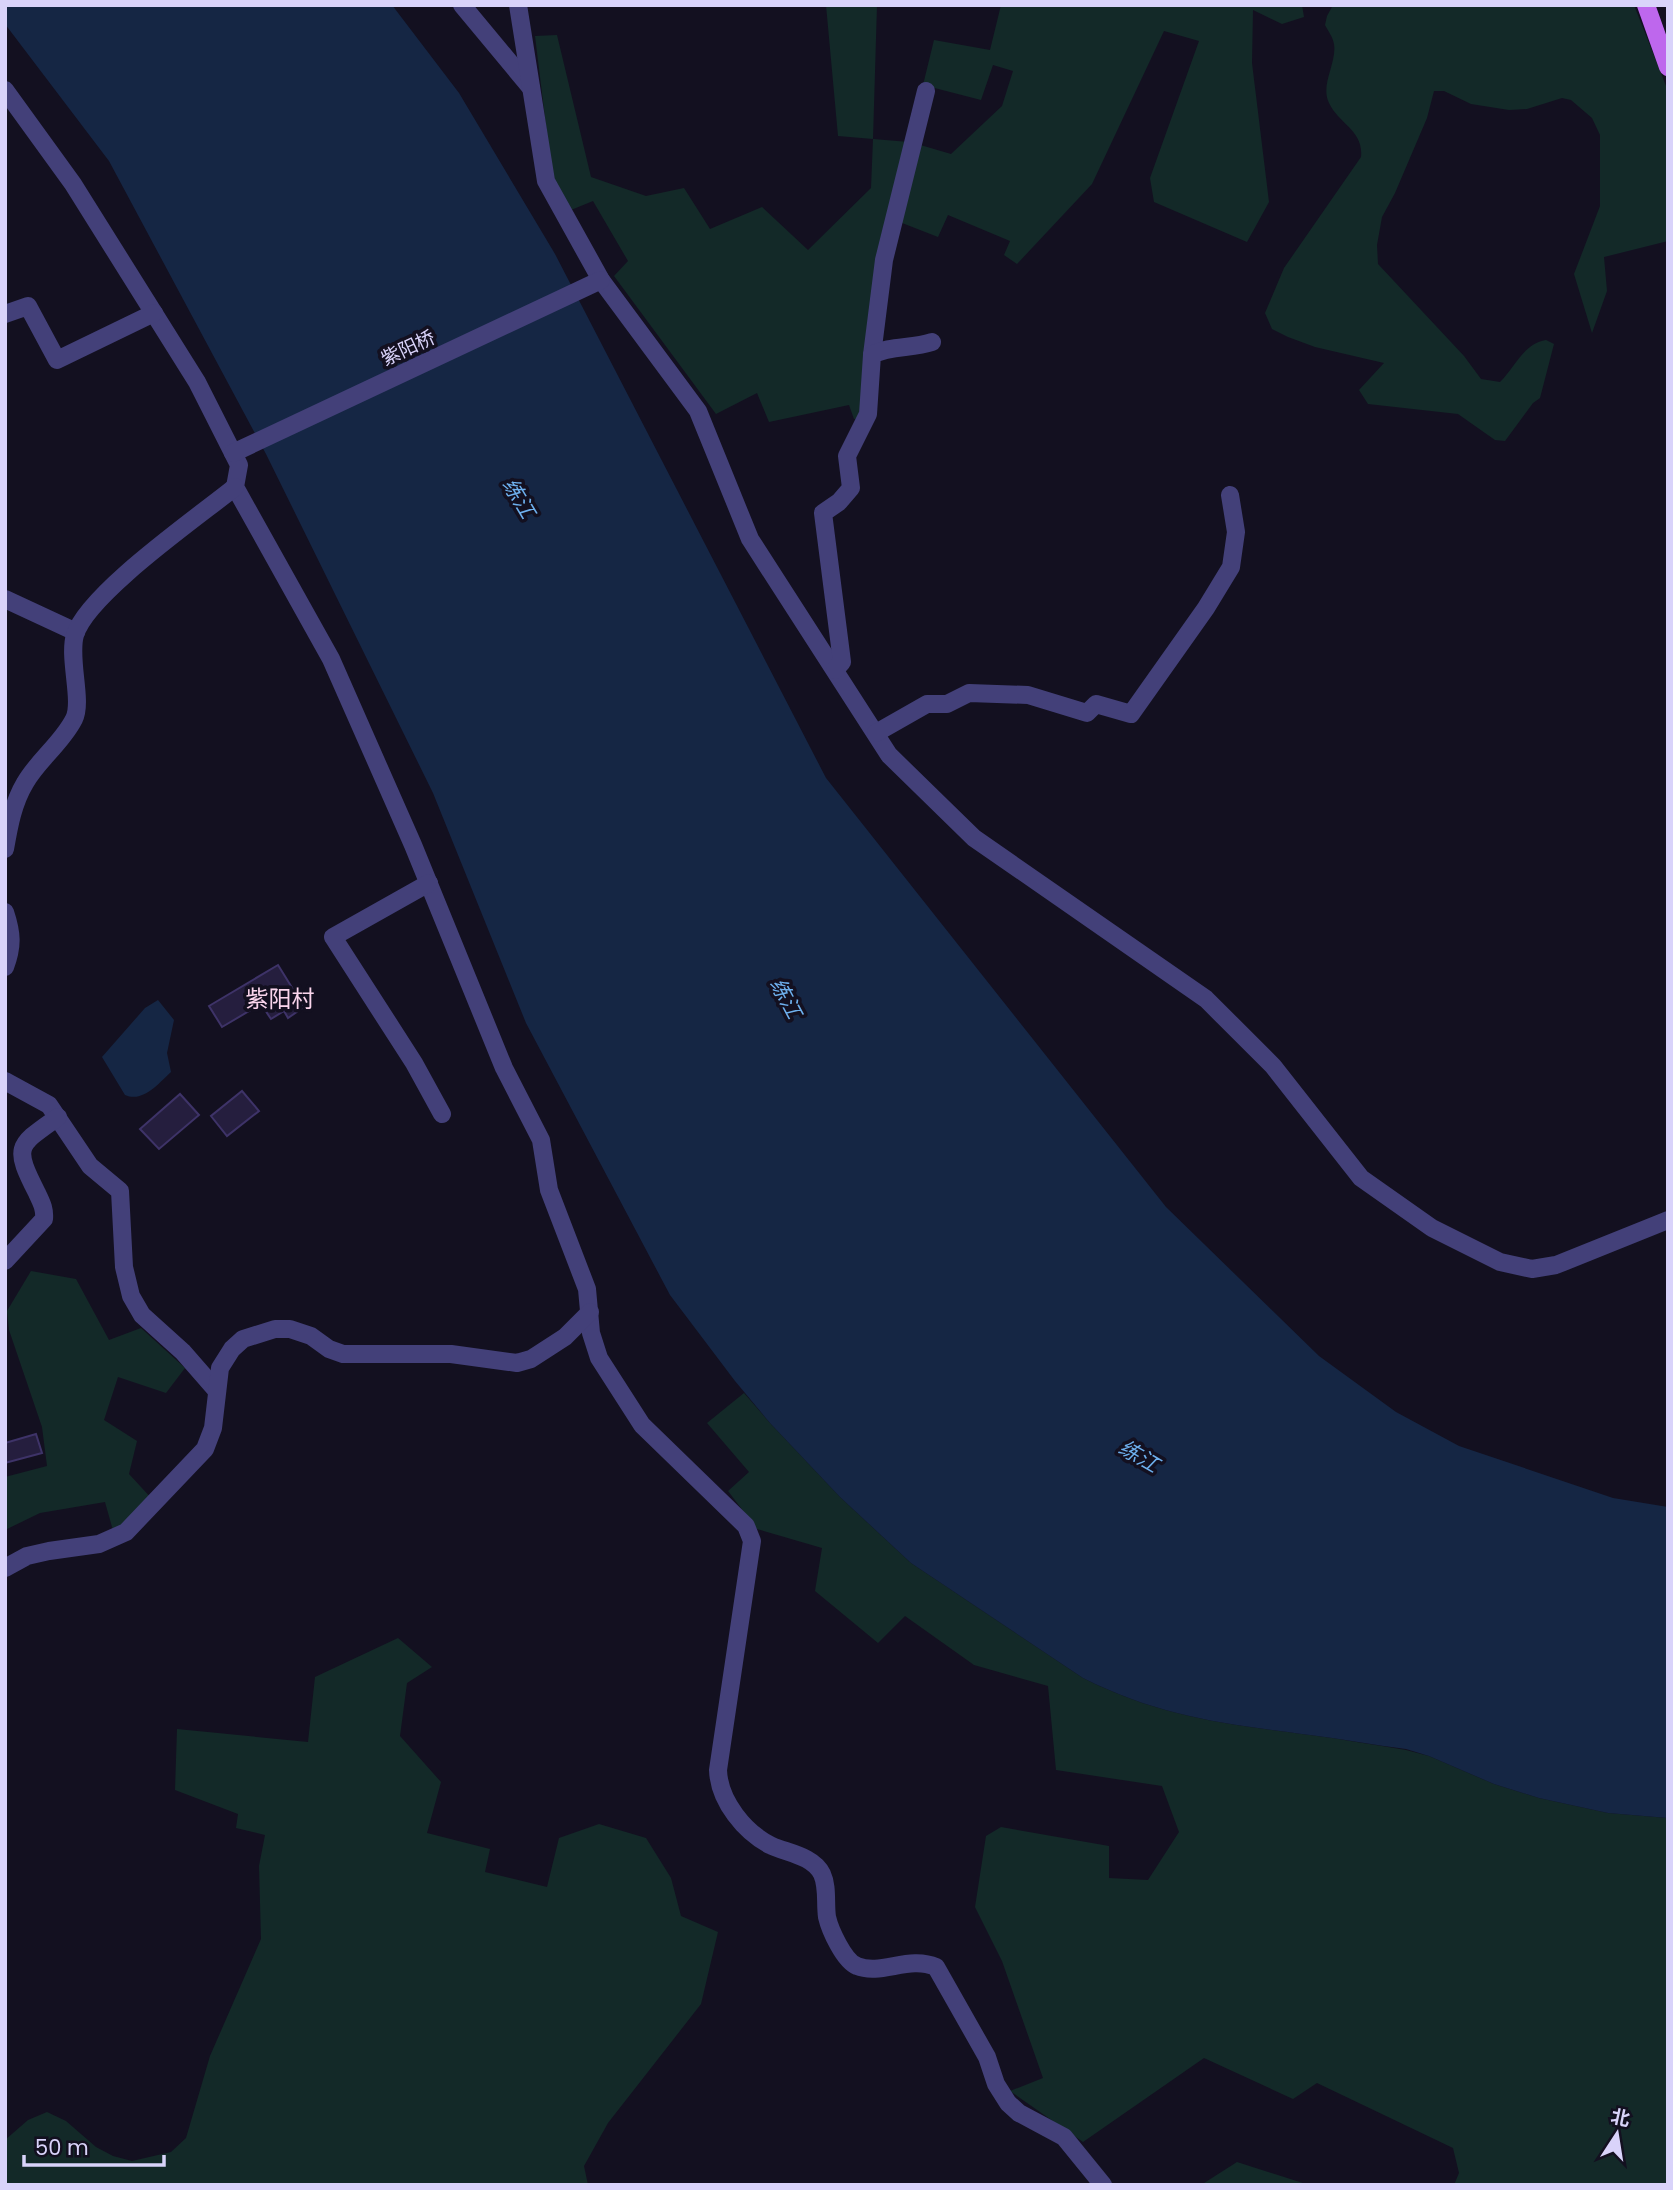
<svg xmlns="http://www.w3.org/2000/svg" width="1673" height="2190" viewBox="0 0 1673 2190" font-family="Poppins,'Noto Sans SC',sans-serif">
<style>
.green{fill:#132928}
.water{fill:#152644}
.building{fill:#251e3e;stroke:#3e3368;stroke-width:2}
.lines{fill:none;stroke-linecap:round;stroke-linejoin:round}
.minor{stroke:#434079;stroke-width:18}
.major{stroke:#be67ed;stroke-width:18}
.labels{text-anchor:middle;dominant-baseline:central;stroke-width:7;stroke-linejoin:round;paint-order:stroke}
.street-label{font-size:19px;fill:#d9d3fa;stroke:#131020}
.water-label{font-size:21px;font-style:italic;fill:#6eb0ee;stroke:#131020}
.quarter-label{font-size:23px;fill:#fad5ec;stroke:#131020}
</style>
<rect width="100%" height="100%" fill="#131020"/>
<g class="green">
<polygon points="826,5 877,5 873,139 909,142 870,304 865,401 861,418 854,419 849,405 769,422 757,393 716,414 614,276 628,261 593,201 571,210 552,175 535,36 557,35 591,177 646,196 684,188 710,229 762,207 808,250 871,188 873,139 838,136"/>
<polygon points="1001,5 1302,5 1304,17 1282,24 1253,10 1252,63 1269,202 1247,242 1154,202 1150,178 1199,41 1164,31 1092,184 1017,264 1004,255 1010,241 948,215 938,237 897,221 917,144 951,154 1002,106 1013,71 993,65 981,100 923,85 934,40 990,50"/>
<path d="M1333,5h301l34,86v150l-64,16 3,34 -15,42 -18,-59 26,-68v-71l-8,-17 -21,-18 -9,-2 -35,11 -18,1 -38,-6 -27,-13h-10l-7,27 -32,75 -13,24 -5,28 1,19 86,92 17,23 19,3c16,-16 23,-38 46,-42l8,4 -14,54 -7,5 -28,38 -10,-1 -37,-26 -90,-10 -9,-14 25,-27 -69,-16 -27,-10 -16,-8 -7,-16 19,-45 77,-111c3,-26 -22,-33 -32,-54 -9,-18 8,-40 5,-59 -1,-7 -6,-13 -9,-19l2,-9z"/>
<polygon points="31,1271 76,1279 109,1340 141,1328 185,1368 166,1393 118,1377 104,1420 137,1441 129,1474 152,1499 114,1534 105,1502 40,1513 5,1530 5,1477 47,1466 42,1427 9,1330 7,1311"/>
<path d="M744,1393l26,30 70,74 71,66 172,115c78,39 142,46 227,57 32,4 64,10 96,15l23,6 65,28 45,14 69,15 60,5v367h-214l5,-12 -6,-25 -136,-65 -24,16 -89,-41 -121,84 -73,-51 33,-13 -41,-117 -27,-54 11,-71 15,-9 108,19v32l39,2 31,-48 -17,-46 -106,-16 -8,-84 -74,-21 -69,-49 -27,27 -63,-52 7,-43 -65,-19 -29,-38 21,-19 -42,-49z"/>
<polygon points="398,1638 432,1667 407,1683 400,1736 441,1782 427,1833 490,1849 485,1872 547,1887 559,1838 599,1824 646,1838 671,1878 681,1916 718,1932 701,2004 608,2123 584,2166 588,2185 5,2185 5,2140 28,2120 47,2112 66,2121 96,2147 113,2156 132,2161 171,2152 186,2138 210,2056 261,1939 259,1866 265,1835 236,1828 238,1814 175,1790 177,1729 308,1742 315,1677"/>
<polygon points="1237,2162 1309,2185 1201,2185"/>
</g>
<g class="water">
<path d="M5,5h387l67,88 96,161 271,524 340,429 153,149 77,56 63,34 154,52 55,9v311l-60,-5 -69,-15 -45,-14 -65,-28 -23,-7c-32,-4 -64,-10 -96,-14 -85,-11 -149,-18 -227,-57l-172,-115 -71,-66 -70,-74 -35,-42 -65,-86 -144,-272 -93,-230 -167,-339 -157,-293 -104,-137z"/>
<path d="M158,1000l16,20 -7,33 4,19c-12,11 -28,31 -46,23l-23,-38 43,-49z"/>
</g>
<g class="building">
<polygon points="278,965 304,1007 288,1018 284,1011 271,1019 261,1004 222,1027 209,1006"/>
<polygon points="242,1091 259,1111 227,1136 211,1116"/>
<polygon points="180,1094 199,1115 159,1149 140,1129"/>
<polygon points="36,1434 42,1453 5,1463 5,1443"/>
</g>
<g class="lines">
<g class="minor">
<polyline points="462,5 531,88"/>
<polyline points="518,5 546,181 601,280 698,411 750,539 889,755 974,838 1206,999 1273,1066 1361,1178 1432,1228 1500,1262 1532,1269 1556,1265 1668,1220"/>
<path d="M5,90l68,94 124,198 42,83 -4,22 96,172 82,186 91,223 37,72 8,50 38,99 4,44 8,25 43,67 104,101 6,15 -34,229c1,31 27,63 54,76 16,7 41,10 50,28 6,13 3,29 5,43 3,13 17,44 30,49 24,10 52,-11 79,1l51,90 9,27 12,19 11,10 45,24 39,48"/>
<polyline points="5,314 28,306 57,360 154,313"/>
<polyline points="872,355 884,260 926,91"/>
<polyline points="233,453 601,280"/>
<polyline points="5,599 76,632"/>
<path d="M835,670l7,-8 -19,-149 16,-11 12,-14 -4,-32 21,-42 4,-59c18,-10 40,-6 60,-13"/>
<polyline points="876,733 927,704 947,704 969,693 1028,695 1087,713 1096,704 1131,714 1206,608 1231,567 1236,532 1230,495"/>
<path d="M5,849c4,-23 8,-46 20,-66 13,-23 37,-40 49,-64 9,-18 -6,-61 1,-84 12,-41 123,-118 160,-148"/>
<polyline points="429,883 333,937 414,1063 442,1114"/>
<path d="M5,912c7,21 8,34 0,55"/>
<polyline points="5,1081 49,1105 90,1166 120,1191 124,1267 131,1296 142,1315 183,1352 217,1391"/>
<path d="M5,1261l39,-42c1,-11 -3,-17 -7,-26 -24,-47 -20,-47 21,-76"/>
<polyline points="5,1568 27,1556 49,1551 99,1544 126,1532 205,1449 213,1428 220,1368 232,1349 243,1339 275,1329 290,1329 311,1336 329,1349 343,1354 451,1354 517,1363 531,1359 565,1337 590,1312"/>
</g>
<polyline class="major" points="1646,5 1668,67"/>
</g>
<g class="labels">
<g class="street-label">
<text transform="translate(408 348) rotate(-25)">紫阳桥</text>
</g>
<g class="water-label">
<text transform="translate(519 498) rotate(59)">练江</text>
<text transform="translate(786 998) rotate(62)">练江</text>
<text transform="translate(1139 1456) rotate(30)">练江</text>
</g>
<g class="quarter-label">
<text x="280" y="999">紫阳村</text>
</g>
</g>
<rect width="1673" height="2190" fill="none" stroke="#d9d3fa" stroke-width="14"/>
<g transform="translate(1617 2134) rotate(12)" stroke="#131020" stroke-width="5" paint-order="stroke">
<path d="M0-5L12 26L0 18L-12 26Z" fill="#d9d3fa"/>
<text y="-10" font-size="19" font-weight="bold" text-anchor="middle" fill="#d9d3fa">北</text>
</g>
<path d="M24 2155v10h140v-10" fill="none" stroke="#d9d3fa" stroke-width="3.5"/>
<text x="35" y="2155" font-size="21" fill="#d9d3fa" stroke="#131020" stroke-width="5" paint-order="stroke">50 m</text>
</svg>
